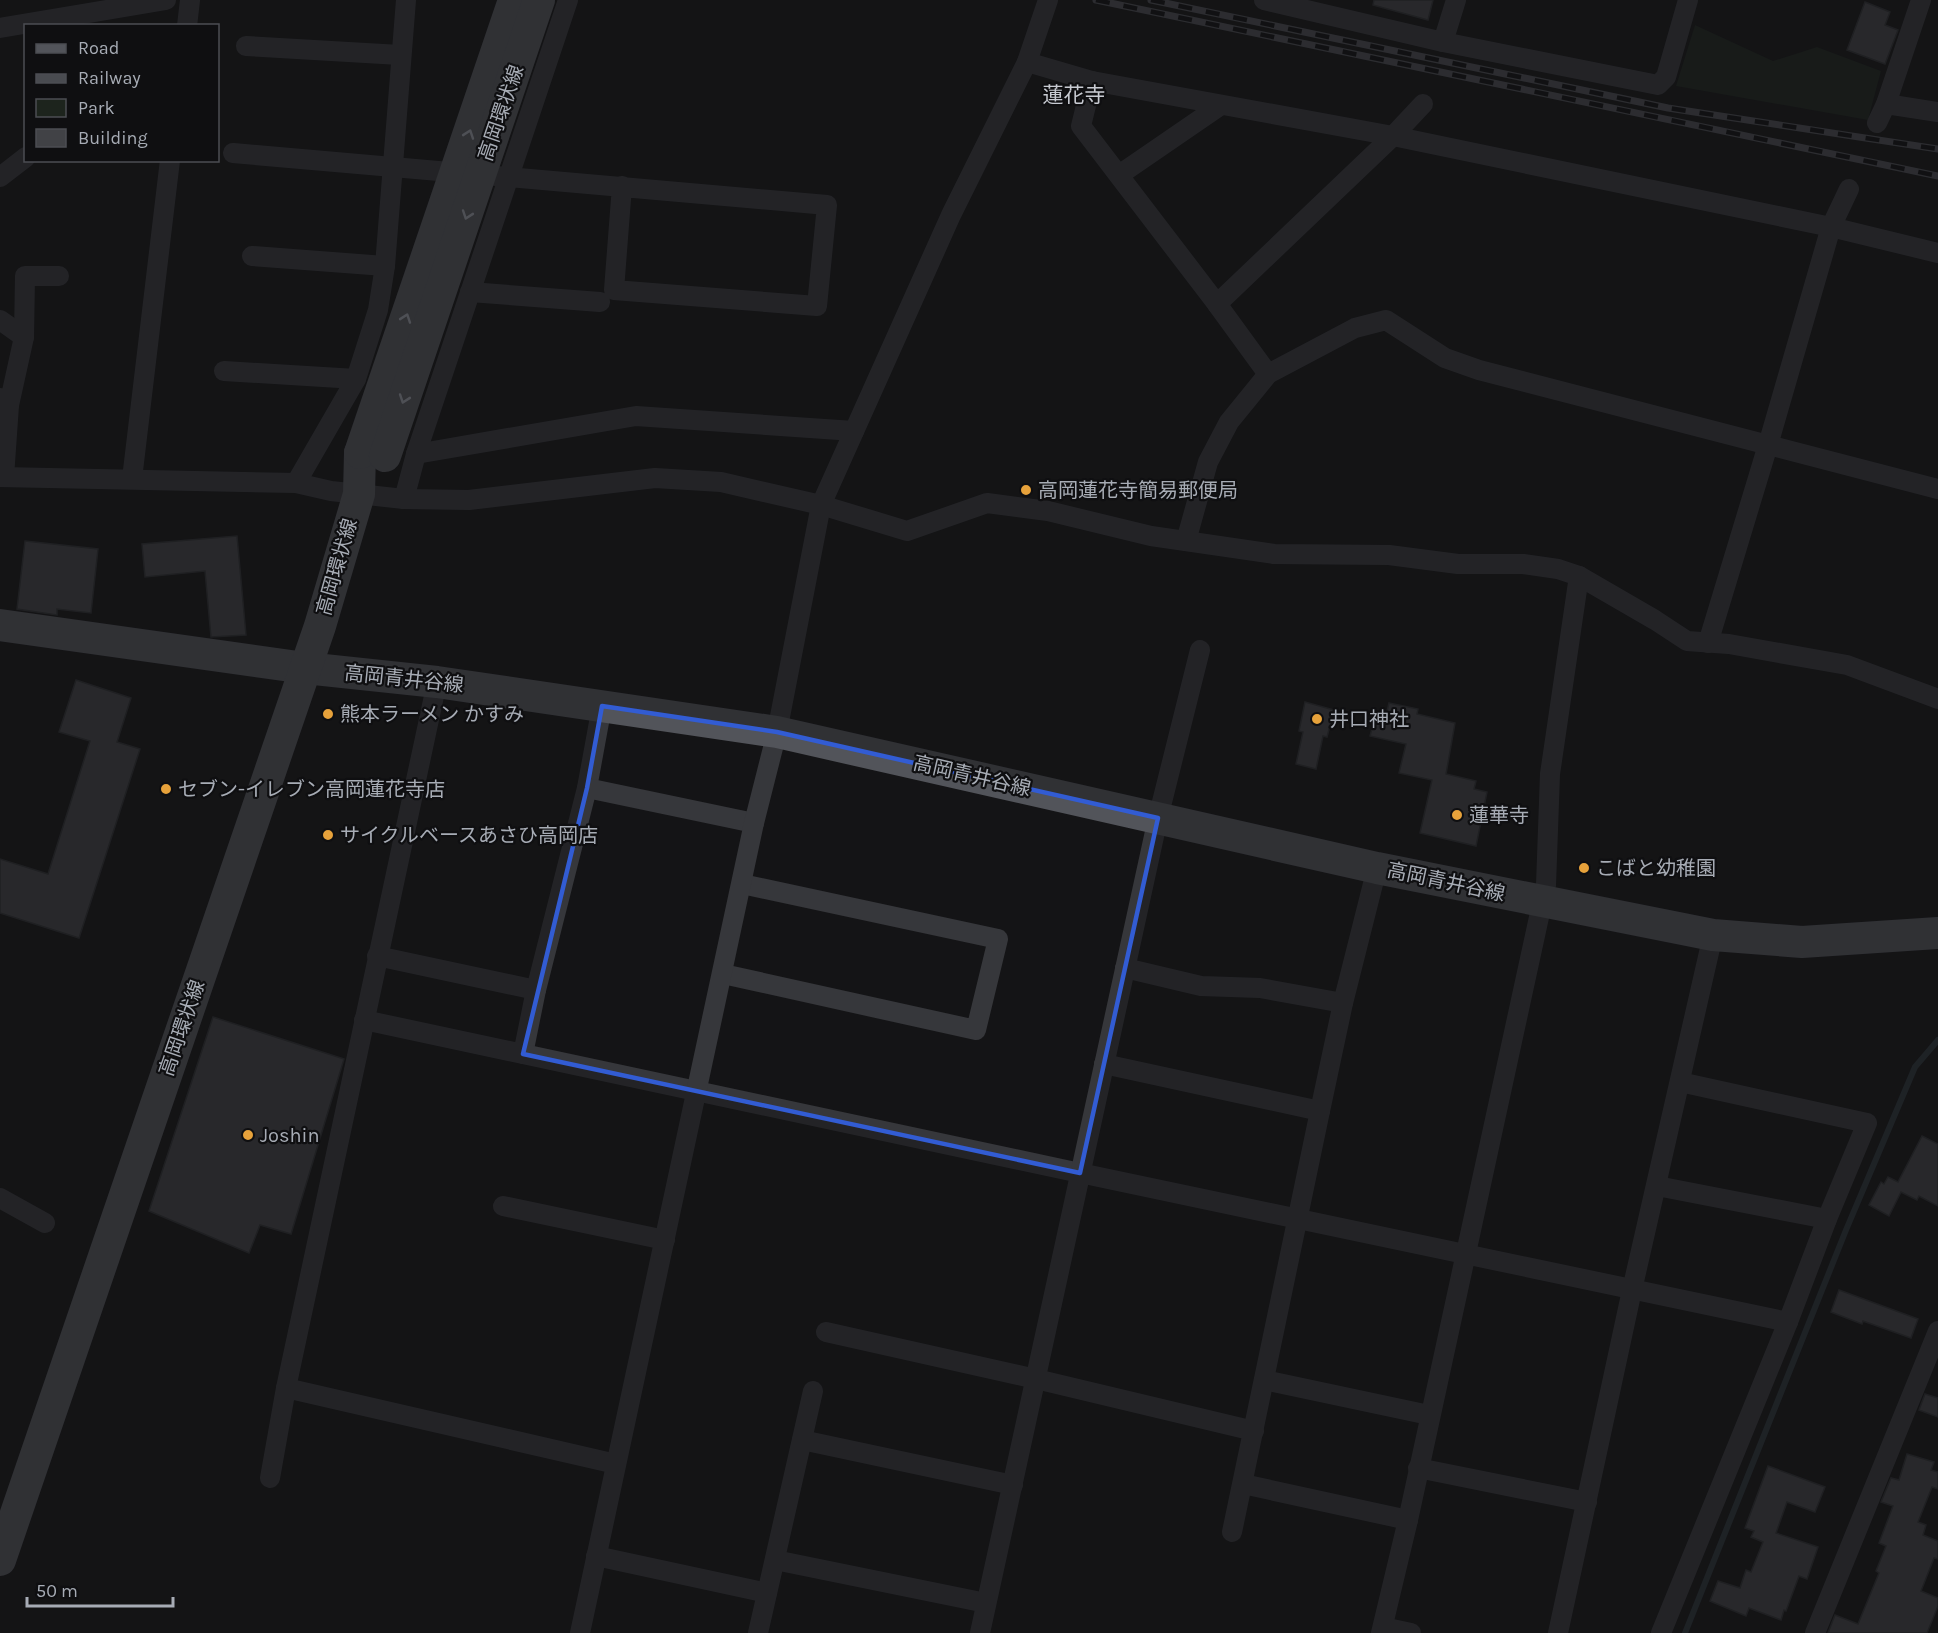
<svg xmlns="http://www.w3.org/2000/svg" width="1938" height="1633" viewBox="0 0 1938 1633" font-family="Karla,'Noto Sans JP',sans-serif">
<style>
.green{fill:#1d241d}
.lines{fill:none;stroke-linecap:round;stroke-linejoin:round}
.stream{stroke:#2b3439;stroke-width:6}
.building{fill:#414246;stroke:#2e2f32;stroke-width:1.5}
.minor{stroke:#36373b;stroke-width:20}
.primary{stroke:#52545a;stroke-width:32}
.rail-casing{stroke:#494b50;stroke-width:7}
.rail{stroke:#0f0f11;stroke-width:4.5;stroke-dasharray:14;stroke-linecap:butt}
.primary-bridge{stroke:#52545a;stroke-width:32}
.oneway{stroke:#969aa3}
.marked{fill:none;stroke:#325cd3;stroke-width:4.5;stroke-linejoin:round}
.poi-dot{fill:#e7a23b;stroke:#0f0f11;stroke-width:2}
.labels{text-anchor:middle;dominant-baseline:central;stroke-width:4.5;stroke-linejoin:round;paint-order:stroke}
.street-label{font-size:20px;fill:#a7acb5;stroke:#0f0f11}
.poi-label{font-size:20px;fill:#a7acb5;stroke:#0f0f11;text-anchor:start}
.neighbourhood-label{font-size:21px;fill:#c8cbd2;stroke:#0f0f11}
</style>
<rect width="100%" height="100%" fill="#141416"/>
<polygon class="green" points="1695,25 1773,61 1817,47 1881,71 1868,120 1676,86"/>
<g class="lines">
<polyline class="stream" points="1685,1633 1846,1230 1915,1067 1938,1040"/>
</g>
<g class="building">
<polygon points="1374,0 1433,0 1428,20 1373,5"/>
<polygon points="1865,2 1890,12 1885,25 1898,30 1885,64 1847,50"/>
<polygon points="237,536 246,635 211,637 205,571 145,577 142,544"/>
<polygon points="25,541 98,549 91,613 57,609 57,615 17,609"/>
<polygon points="76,680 131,698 117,742 140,749 79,938 0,913 0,859 48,874 90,741 59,732"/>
<polygon points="1305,702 1334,710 1327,737 1323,736 1316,769 1296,764 1303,732 1299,731"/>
<polygon points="1389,703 1418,709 1417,714 1455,723 1446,774 1476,781 1474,789 1487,792 1476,846 1420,833 1432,780 1399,773 1406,744 1370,736 1376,714 1386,716"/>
<polygon points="213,1017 344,1059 291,1234 260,1225 249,1253 149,1211"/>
<polygon points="1922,1136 1938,1144 1938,1206 1919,1196 1917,1200 1901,1192 1889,1216 1869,1205 1881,1182 1884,1184 1888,1177 1898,1182"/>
<polygon points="1839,1290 1918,1319 1911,1338 1863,1321 1862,1324 1831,1312"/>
<polygon points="1925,1394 1938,1398 1938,1417 1919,1410"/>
<polygon points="1907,1454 1934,1462 1931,1470 1938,1472 1938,1489 1932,1487 1918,1522 1926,1525 1923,1535 1938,1541 1938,1559 1934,1558 1921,1591 1938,1598 1938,1606 1927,1633 1828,1633 1835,1615 1858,1624 1879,1573 1876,1571 1886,1546 1879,1543 1893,1506 1881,1502 1891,1478 1899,1480"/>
<polygon points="1768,1466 1825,1487 1815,1512 1787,1502 1776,1533 1818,1547 1807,1579 1799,1576 1786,1611 1784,1610 1781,1620 1749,1608 1746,1616 1710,1601 1718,1581 1740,1588 1746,1570 1751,1572 1763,1542 1751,1537 1754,1531 1745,1528"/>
</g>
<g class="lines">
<g class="minor">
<polyline points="1264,0 1443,42 1658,85 1666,77 1688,0"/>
<polyline points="187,26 190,0"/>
<polyline points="0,28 166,0"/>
<polyline points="1443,42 1456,0"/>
<polyline points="246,46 400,55"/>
<polyline points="1027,62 1092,81 1393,136 1831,227 1938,253"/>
<polyline points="1092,81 1081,126 1217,304 1268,374"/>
<polyline points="1886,104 1938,112"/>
<polyline points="1877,123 1886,104 1921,0"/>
<path d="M233,153c198,17 396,34 594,52l-10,101 -203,-16 8,-104"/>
<polyline points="1119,175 1221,105"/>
<polyline points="0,177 26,157"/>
<polyline points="252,256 385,266"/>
<polyline points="470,292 600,302"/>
<polyline points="1217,304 1393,136 1423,104"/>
<polyline points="0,320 24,337 9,405"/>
<polyline points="24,337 25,276 59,276"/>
<polyline points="224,371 356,379"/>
<polyline points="0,398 9,405 4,477"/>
<polyline points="416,454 568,0"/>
<polyline points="0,477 296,483 331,491 404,499 469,500 655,478 721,482 821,505 907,531 987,503 1048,511 1151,536 1274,554 1389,555 1458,564 1523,564 1558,569 1579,576 1655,620 1687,641 1729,644 1847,665 1938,699"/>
<polyline points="132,479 170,160"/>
<polyline points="296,483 356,379 378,310 385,266 406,0"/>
<polyline points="404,499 416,454 636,416 854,431"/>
<polyline points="1186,541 1208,462 1229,422 1268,374 1355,328 1386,320 1445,358 1479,370 1938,489"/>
<polyline points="1708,643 1768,445 1831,227 1849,189"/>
<polyline points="587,788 602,706"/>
<polyline points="377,956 536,990 523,1054"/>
<polyline points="1125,968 1201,986 1260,988 1343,1003"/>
<polyline points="723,974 976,1030 998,939 742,884"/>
<polyline points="536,990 587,788 754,823"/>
<polyline points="364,1020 1080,1173 1788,1322 1827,1219 1867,1123 1680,1082"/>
<polyline points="1104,1064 1320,1111"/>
<polyline points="1657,1186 1827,1219"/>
<polyline points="0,1198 45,1223"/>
<polyline points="503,1206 665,1240"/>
<polyline points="826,1332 1036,1379 1254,1431"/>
<polyline points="1264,1380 1429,1415"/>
<polyline points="286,1388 616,1464"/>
<polyline points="802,1440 1013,1485"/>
<polyline points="1418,1468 1587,1502"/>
<polyline points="270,1478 286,1388 437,682"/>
<polyline points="1243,1484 1408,1520"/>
<polyline points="1232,1532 1320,1111 1343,1003 1377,868"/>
<polyline points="596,1556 767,1593"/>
<polyline points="775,1560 986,1603"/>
<polyline points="1383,1627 1411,1633"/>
<polyline points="580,1633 754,823 777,732 821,505 951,215 1027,62 1048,0"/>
<polyline points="758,1633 813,1391"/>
<polyline points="980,1633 1158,818 1200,650"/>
<polyline points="1381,1633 1408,1520 1546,885 1550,774 1579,576"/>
<polyline points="1558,1633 1632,1290 1713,935"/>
<polyline points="1661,1633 1788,1322"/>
<polyline points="1815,1633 1938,1331"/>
</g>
<g class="primary">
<polyline points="0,625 305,668 437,682 777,732 1377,868 1713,935 1802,942 1938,933"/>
<polyline points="0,1560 320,626 359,494 360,453"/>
</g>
<defs>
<g id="rail">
<polyline points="1096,0 1938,176"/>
<polyline points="1151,0 1668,108 1938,149"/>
</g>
</defs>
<use href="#rail" class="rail-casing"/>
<use href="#rail" class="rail"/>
<g class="primary-bridge">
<polyline points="360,453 514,0"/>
<polyline points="385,456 539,0"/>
</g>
</g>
<defs><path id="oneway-chevron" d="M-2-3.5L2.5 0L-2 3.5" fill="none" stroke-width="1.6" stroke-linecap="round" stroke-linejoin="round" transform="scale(1.5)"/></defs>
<g class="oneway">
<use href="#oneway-chevron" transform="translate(469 134) rotate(-71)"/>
<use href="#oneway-chevron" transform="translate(467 215) rotate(109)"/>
<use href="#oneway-chevron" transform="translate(406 318) rotate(-71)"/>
<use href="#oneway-chevron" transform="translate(404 399) rotate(109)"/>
</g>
<path d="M0 0H1938V1633H0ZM602,706l175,26 381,86 -78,355 -557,-119 64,-266z" fill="#141416" fill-opacity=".55" fill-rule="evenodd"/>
<path class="marked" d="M602,706l175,26 381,86 -78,355 -557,-119 64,-266z"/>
<g class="poi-dot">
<circle cx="1026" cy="490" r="6"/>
<circle cx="328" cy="714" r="6"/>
<circle cx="1317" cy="719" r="6"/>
<circle cx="166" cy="789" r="6"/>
<circle cx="1457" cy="815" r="6"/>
<circle cx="328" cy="835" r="6"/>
<circle cx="1584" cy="868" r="6"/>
<circle cx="248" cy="1135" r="6"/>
</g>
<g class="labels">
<g class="street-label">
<text transform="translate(501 113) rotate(-71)">高岡環状線</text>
<text transform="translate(337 567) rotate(-74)">高岡環状線</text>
<text transform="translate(404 679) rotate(6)">高岡青井谷線</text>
<text transform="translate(972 776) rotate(13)">高岡青井谷線</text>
<text transform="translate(1446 882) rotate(12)">高岡青井谷線</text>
<text transform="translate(182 1028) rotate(-71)">高岡環状線</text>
</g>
<g class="poi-label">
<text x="1038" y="490">高岡蓮花寺簡易郵便局</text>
<text x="340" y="714">熊本ラーメン かすみ</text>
<text x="1329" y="719">井口神社</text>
<text x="178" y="789">セブン-イレブン高岡蓮花寺店</text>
<text x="1469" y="815">蓮華寺</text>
<text x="340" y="835">サイクルベースあさひ高岡店</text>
<text x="1596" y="868">こばと幼稚園</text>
<text x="260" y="1135">Joshin</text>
</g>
<g class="neighbourhood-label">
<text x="1074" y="95">蓮花寺</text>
</g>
</g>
<rect x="24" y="24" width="195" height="138" fill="#0f0f11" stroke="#4c4e53" stroke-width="1.5"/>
<rect x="36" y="44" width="30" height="9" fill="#52545a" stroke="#4c4e53" stroke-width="1.5"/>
<text x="78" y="54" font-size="18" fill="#a7acb5">Road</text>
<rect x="36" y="74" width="30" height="9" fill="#494b50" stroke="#4c4e53" stroke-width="1.5"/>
<text x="78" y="84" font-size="18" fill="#a7acb5">Railway</text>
<rect x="36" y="99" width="30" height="18" fill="#1d241d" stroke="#4c4e53" stroke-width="1.5"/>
<text x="78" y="114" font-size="18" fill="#a7acb5">Park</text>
<rect x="36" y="129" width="30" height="18" fill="#414246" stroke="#4c4e53" stroke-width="1.5"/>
<text x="78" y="144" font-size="18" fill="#a7acb5">Building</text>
<path d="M27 1597v9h146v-9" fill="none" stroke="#a7acb5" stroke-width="3"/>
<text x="36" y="1597" font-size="18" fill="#a7acb5" stroke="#0f0f11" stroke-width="4.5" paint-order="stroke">50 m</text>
</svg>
